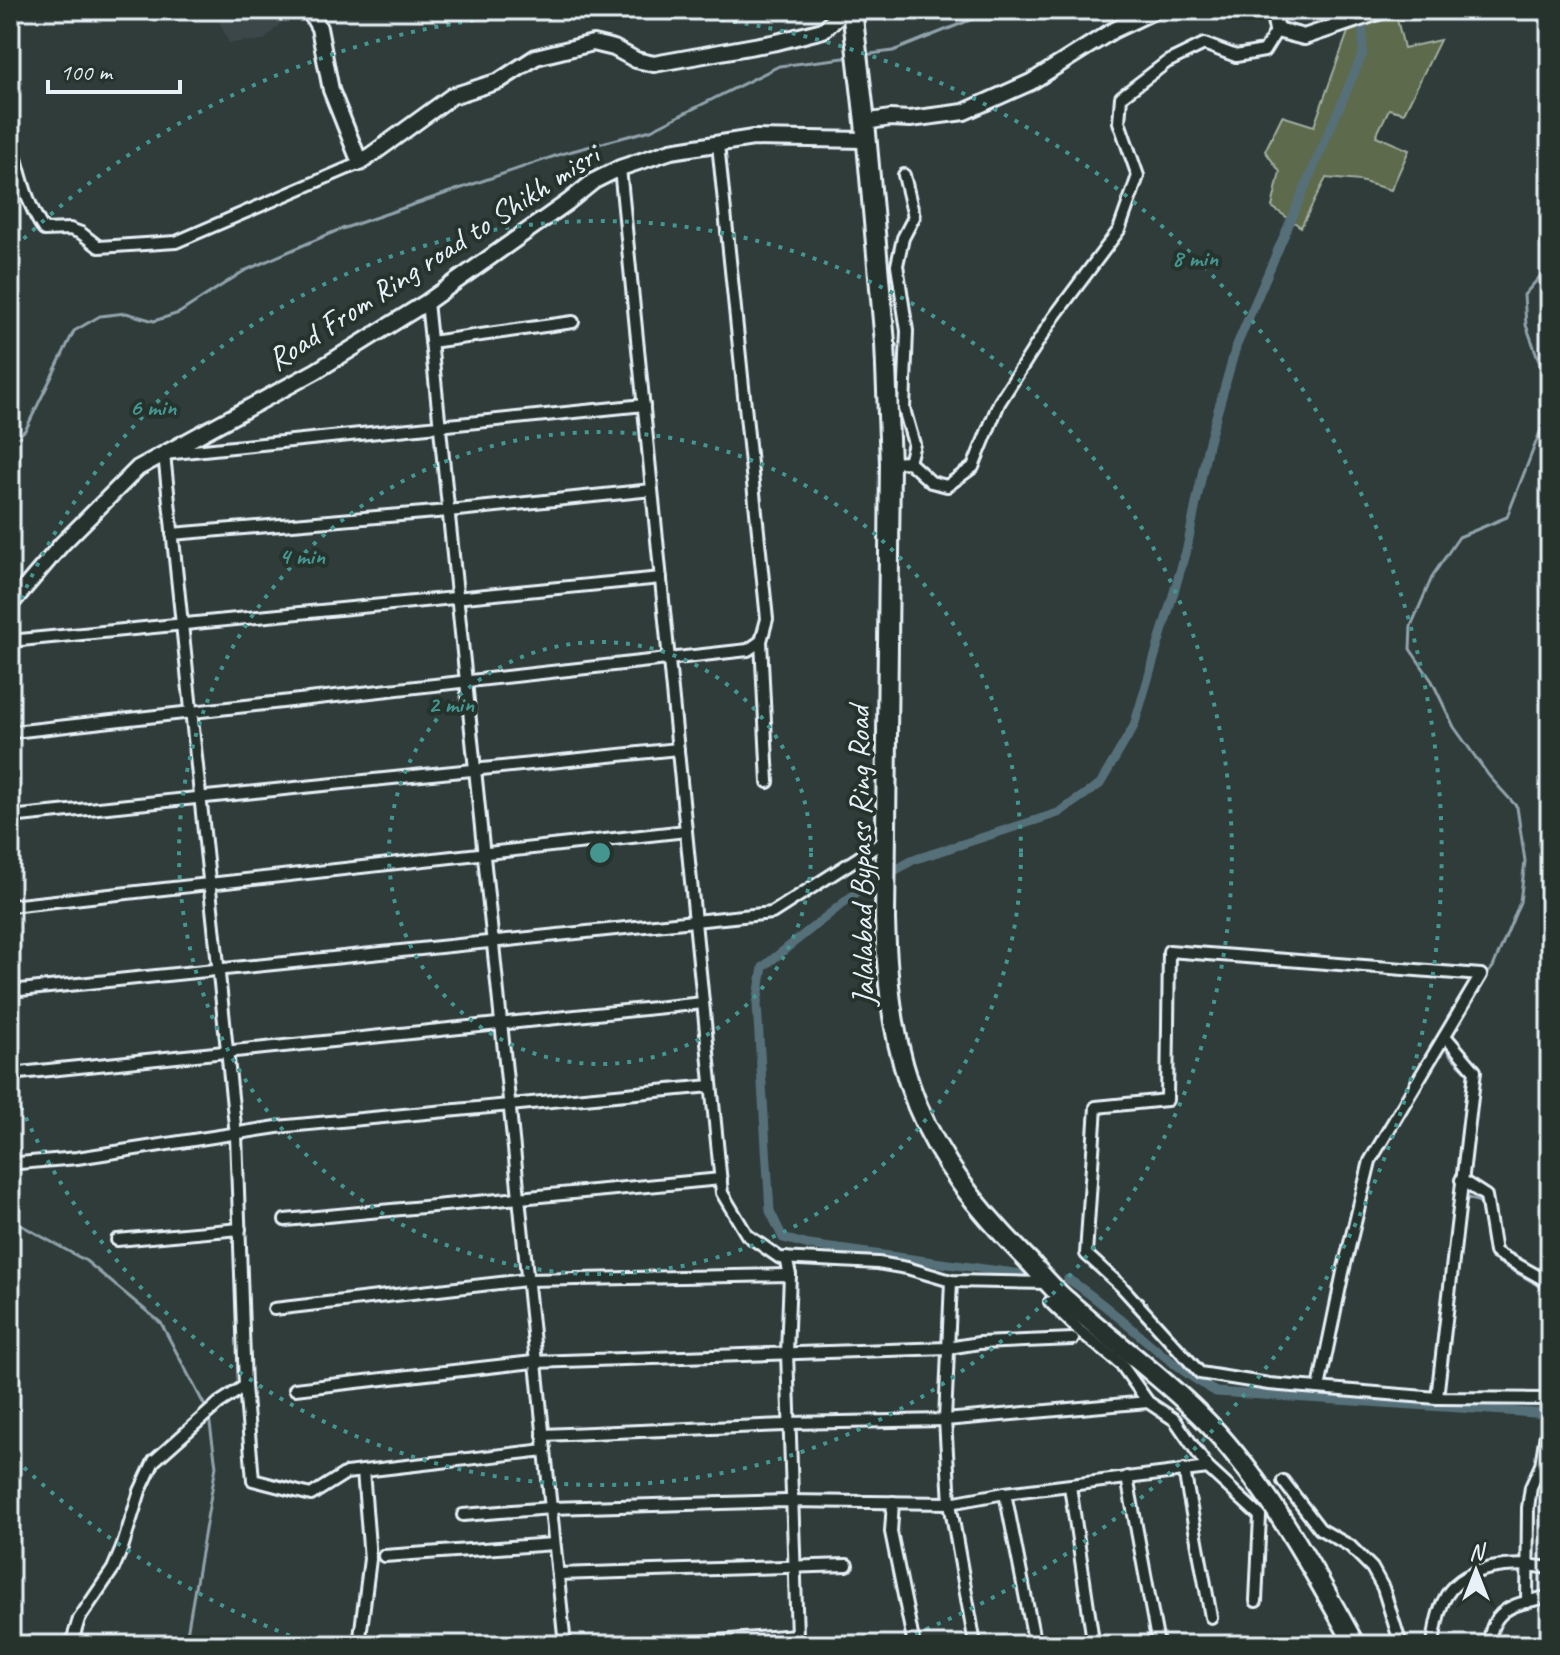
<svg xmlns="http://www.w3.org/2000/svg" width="1560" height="1655" viewBox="0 0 1560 1655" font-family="Caveat,sans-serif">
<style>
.built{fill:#3a4749}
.green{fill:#5d6b4c;stroke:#a2aea2;stroke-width:2}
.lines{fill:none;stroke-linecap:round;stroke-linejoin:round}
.stream{stroke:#91a3ac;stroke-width:3}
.canal{stroke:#576f79;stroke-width:9}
.minor-casing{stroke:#e8f1f8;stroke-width:16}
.tertiary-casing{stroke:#e8f1f8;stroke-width:20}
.trunk-casing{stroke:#e8f1f8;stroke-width:24}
.minor{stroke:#26332d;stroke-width:10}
.tertiary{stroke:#26332d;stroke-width:14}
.trunk{stroke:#26332d;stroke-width:18}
.ring{fill:none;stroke:#459590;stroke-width:4;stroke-dasharray:4 8}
.labels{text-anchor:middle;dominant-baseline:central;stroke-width:8;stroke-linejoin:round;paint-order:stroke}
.street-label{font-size:32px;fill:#e8f1f8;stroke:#26332d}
.centre{fill:#459590;stroke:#26332d;stroke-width:4}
.ring-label{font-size:24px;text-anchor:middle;font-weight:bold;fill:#459590;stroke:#26332d;stroke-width:8;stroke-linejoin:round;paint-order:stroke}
</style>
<rect width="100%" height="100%" fill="#2f3c3a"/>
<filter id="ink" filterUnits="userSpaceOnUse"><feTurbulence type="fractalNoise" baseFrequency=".0125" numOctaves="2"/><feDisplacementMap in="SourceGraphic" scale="16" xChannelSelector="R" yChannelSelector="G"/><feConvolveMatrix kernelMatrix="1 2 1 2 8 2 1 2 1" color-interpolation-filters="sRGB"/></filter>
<g filter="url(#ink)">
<polygon class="built" points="214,10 293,10 265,40 229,43"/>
<polygon class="green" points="1396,15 1404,48 1440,40 1404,113 1389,109 1376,136 1409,150 1391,190 1360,181 1326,178 1301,227 1272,207 1280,172 1265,151 1282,116 1314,126 1348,32"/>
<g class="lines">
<g class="stream">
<polyline points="863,55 893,51 995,10"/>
<polyline points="10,445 26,429 74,331 100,316 126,313 154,321 179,313 244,271 336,231 561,154 651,130 779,66 852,57"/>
<polyline points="1485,977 1493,967 1520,902 1525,861 1517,807 1489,776 1454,727 1432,681 1410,649 1411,626 1433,575 1459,537 1507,517 1542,427 1542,369 1526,325 1524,295 1550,265"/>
<polyline points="1443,1044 1450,1055 1469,1074 1468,1086"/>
<polyline points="1465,1197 1480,1202 1489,1246"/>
<polyline points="10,1219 86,1261 161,1323 207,1410"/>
<polyline points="1491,1253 1491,1258 1550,1292"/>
<polyline points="181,1645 187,1634 216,1466 209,1417"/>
</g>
<g class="canal">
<polyline points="1305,10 1317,10"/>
<polyline points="894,871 913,860 1058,813 1100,784 1134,726 1187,548 1208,445 1236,347 1363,53 1363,28"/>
<polyline points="877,881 857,892 763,967 757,1004 770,1211 783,1238 809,1245 1022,1274"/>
<path d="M1068,1279c53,34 94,83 148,113l334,22"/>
</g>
<defs>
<g id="minor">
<path d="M10,116c6,12 0,20 3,31 7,27 15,60 31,83l26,-1 11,4 18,14 77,-5 184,-79"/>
<polyline points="620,168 722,1193 747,1235 780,1258 878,1263 907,1268 951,1281 1049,1283"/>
<polyline points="904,175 914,217 903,238 897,265 907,331 904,409 914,444 909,462"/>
<path d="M427,302c45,448 89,896 138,1343"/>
<polyline points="431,342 573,322"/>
<polyline points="890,463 909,462 931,482 947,486 973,467 999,403 1054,317 1119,230 1138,176 1119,122 1121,97 1167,62 1204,44 1236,56 1264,51 1277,30"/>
<polyline points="172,534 448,511 652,490"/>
<polyline points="10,641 661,578"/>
<polyline points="761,641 768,782"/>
<polyline points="13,732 748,650 761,641 767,619 718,144"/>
<polyline points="10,817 678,749"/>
<polyline points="10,906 686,831"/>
<polyline points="10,991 772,913 886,840"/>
<polyline points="10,1074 703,1003"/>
<polyline points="19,1163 77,1158 277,1127 711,1086"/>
<polyline points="1461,1180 1486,1196 1495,1252 1550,1283"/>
<polyline points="285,1220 721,1179"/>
<polyline points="117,1240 240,1229"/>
<polyline points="786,1258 790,1275 787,1353 797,1635 793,1645"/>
<polyline points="951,1281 945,1420 950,1503 975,1644"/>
<polyline points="1063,1297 1050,1302 1081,1332 1121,1364 1148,1402 1175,1420 1208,1468 1260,1516 1256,1601"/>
<polyline points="274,1309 526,1280 790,1275"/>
<polyline points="245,1386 253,1480 311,1495 346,1473 545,1450"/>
<polyline points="1319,1388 1343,1272 1370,1161 1481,975 1169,951 1167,1100 1096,1107 1086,1254 1121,1286 1200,1373 1269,1384 1437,1398 1550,1399"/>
<polyline points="295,1389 533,1362 948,1348 979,1343 1073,1339"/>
<polyline points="1437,1398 1475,1071 1445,1036"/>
<polyline points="543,1435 785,1425 789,1423 945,1420 1148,1402"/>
<polyline points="1184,1470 1211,1617"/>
<polyline points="1127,1477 1157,1639"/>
<polyline points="1283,1481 1320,1529 1350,1546 1372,1568 1383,1588 1401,1645"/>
<polyline points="1070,1486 1092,1634"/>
<polyline points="1005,1493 1035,1645"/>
<polyline points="893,1502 891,1532 914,1645"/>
<polyline points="463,1515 551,1508 786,1501 950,1503 1005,1493 1208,1468"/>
<polyline points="384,1556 554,1544"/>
<polyline points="558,1574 847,1565"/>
<polyline points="1527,1602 1528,1508 1531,1487 1541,1465 1550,1409"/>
<polyline points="71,1645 79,1619 113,1569 122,1548 140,1491 154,1461 219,1403 245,1386 236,1135 164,454 644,405"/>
<polyline points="359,1645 370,1559 363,1471"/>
<polyline points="661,1645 797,1635"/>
<path d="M1433,1645c2,-15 4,-30 10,-43 17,-39 73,-40 107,-34"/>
<path d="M1489,1645c2,-40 30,-41 61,-49"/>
</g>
<g id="tertiary">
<polyline points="309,10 319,28 331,90 360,163 452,96 499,81 536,57 593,43 614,48 636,60 654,64 777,42 823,30 845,10"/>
<polyline points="1273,10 1277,30 1304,37 1384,10"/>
<polyline points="865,122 890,118 910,119 964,112 1031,82 1112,31 1156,10"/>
<polyline points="10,605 62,544 138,468 316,371 427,302 568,202 594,181 620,168 671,151 753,138 866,140"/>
</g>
<path id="trunk" d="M852,10l13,112 20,221 5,120 -5,456c4,152 35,233 143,341 12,13 24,28 38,40 43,39 92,73 133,114 64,63 113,153 156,231"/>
</defs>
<use href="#minor" class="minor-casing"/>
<use href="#tertiary" class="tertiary-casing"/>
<use href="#trunk" class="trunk-casing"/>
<use href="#minor" class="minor"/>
<use href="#tertiary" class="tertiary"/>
<use href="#trunk" class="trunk"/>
</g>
</g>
<g class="ring">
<circle cx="600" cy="853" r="211"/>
<circle cx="600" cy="853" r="421"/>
<path d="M12 621A632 632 0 1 1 12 1085"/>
<path d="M312 1644A842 842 0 0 1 15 1459M15 247A842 842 0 1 1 888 1644"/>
</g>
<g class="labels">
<g class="street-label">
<text transform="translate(433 257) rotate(-33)">Road From Ring road to Shikh misri</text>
<text transform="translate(861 856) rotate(-91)">Jalalabad Bypass Ring Road</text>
</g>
</g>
<circle cx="600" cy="853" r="12" class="centre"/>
<g class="ring-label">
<text x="1195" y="266">8 min</text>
<text x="153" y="415">6 min</text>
<text x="302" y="564">4 min</text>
<text x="451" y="712">2 min</text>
</g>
<rect width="1560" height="1655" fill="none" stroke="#26332d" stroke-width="40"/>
<rect x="20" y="20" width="1520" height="1615" fill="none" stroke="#e8f1f8" stroke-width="3" filter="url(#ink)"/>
<g transform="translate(1476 1571)" stroke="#26332d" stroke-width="6" paint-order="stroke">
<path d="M0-6L14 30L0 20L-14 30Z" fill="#e8f1f8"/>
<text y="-12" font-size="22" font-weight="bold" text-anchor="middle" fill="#e8f1f8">N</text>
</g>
<path d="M48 80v12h132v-12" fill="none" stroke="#e8f1f8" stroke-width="4"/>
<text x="60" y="80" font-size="24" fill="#e8f1f8" stroke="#26332d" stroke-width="6" paint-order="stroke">100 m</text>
</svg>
